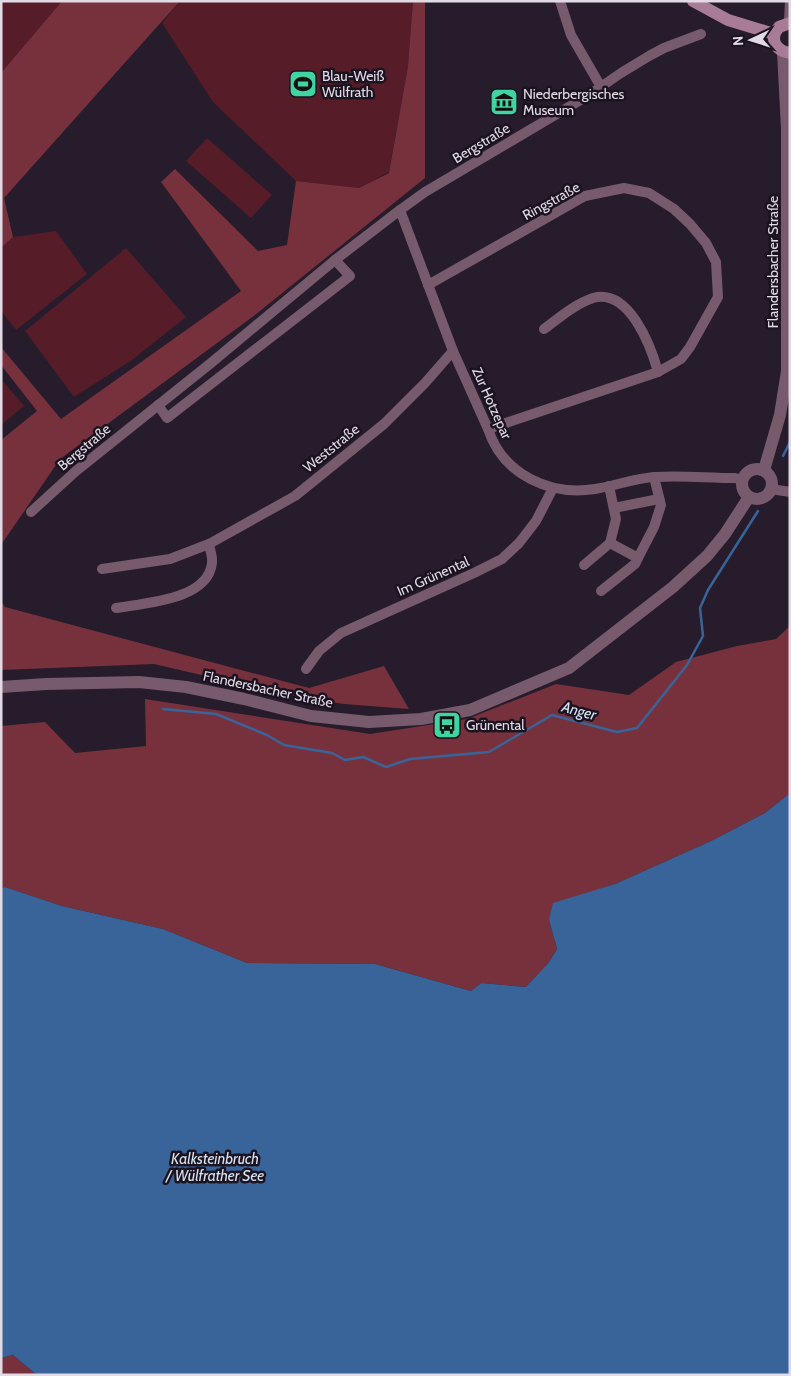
<svg xmlns="http://www.w3.org/2000/svg" width="791" height="1376" viewBox="0 0 791 1376" font-family="Cabin,sans-serif">
<style>
.green{fill:#561c27}
.forest{fill:#77313d}
.water{fill:#386499}
.lines{fill:none;stroke-linecap:round;stroke-linejoin:round}
.stream{stroke:#386499;stroke-width:2.5}
.minor{stroke:#775a6b;stroke-width:10}
.tertiary{stroke:#775a6b;stroke-width:12}
.secondary{stroke:#a87b96;stroke-width:12}
.labels{text-anchor:middle;dominant-baseline:central;stroke-width:5;stroke-linejoin:round;paint-order:stroke}
.poi-label{font-size:14px;fill:#e2dbe6;stroke:#1c1321;text-anchor:start}
.street-label{font-size:14px;fill:#e2dbe6;stroke:#1c1321}
.water-label{font-size:15px;font-style:italic;fill:#d6e3f3;stroke:#1c1321}
</style>
<rect width="100%" height="100%" fill="#261c2b"/>
<g class="green">
<polygon points="1,1 62,1 1,73"/>
<polygon points="180,1 413,1 408,66 389,172 359,188 296,181 213,102 162,23"/>
<polygon points="207,138 272,195 251,218 186,161"/>
<polygon points="56,231 87,274 16,330 1,311 1,248 13,237"/>
<polygon points="126,248 186,317 132,360 74,397 25,331"/>
<polygon points="1,379 24,406 1,425"/>
</g>
<g class="forest">
<polygon points="62,1 180,1 4,198 13,237 1,248 1,73"/>
<polygon points="413,1 425,1 425,178 255,315 60,459 1,545 1,440 37,411 1,365 1,347 61,419 241,291 161,182 175,169 258,251 287,245 296,181 359,188 389,173 408,66"/>
<polygon points="1,601 5,607 309,688 384,666 409,709 344,704 287,695 154,664 1,670"/>
<polygon points="790,626 790,793 765,813 711,841 615,884 586,894 549,920 557,949 549,962 526,987 481,983 471,991 375,964 247,963 163,929 62,906 5,887 1,888 1,726 45,722 75,753 146,746 145,699 370,734 467,719 556,684 629,695 676,662 737,646 776,639"/>
<polygon points="13,1355 37,1375 1,1375 1,1358"/>
</g>
<polygon class="water" points="790,793 790,1375 37,1375 13,1355 1,1358 1,888 5,887 62,906 163,929 247,963 375,964 471,991 481,983 526,987 549,962 557,949 549,920 553,903 615,884 711,841 765,813"/>
<g class="lines">
<g class="stream">
<polyline points="783,456 790,442"/>
<polyline points="163,709 216,714 267,735 284,745 332,753 345,760 363,757 386,767 410,759 489,752 552,715 617,732 637,728 687,665 703,636 700,608 708,590 758,511"/>
</g>
<g class="minor">
<polyline points="560,1 571,35 601,87"/>
<polyline points="789,23 790,1"/>
<path d="M400,210l53,141 35,78c15,46 62,67 107,60 20,-3 40,-11 60,-12 26,-2 53,1 80,1l7,2"/>
<polyline points="428,285 585,196 624,188 649,193 674,209 690,224 706,243 716,262 718,297 690,347 681,359 658,372 488,429"/>
<path d="M544,329c15,-11 31,-25 49,-31 36,-10 58,48 65,74"/>
<polyline points="158,405 167,418 350,276 335,260"/>
<polyline points="609,486 616,519 610,543 638,558 654,527 661,505 654,477"/>
<polyline points="771,489 790,492"/>
<polyline points="614,508 659,499"/>
<polyline points="31,512 76,471 211,363 335,260 400,210 425,192 589,95 621,73 649,56 664,48 701,34"/>
<polyline points="584,565 610,543"/>
<polyline points="102,569 170,559 209,544 295,496 384,424 425,383 453,351"/>
<polyline points="601,591 635,564 638,558"/>
<path d="M116,608c29,-5 92,-8 96,-45 1,-5 -2,-13 -3,-19"/>
<polyline points="306,669 319,651 341,633 474,573 502,559 519,543 536,521 553,488"/>
</g>
<g class="tertiary">
<circle cx="757" cy="484" r="15"/>
<polyline points="764,470 780,415 787,371 787,129 783,52"/>
<polyline points="1,687 46,684 139,682 186,687 244,699 311,716 369,722 421,719 470,710 569,668 673,587 707,556 725,534 749,497"/>
</g>
<g class="secondary">
<polyline points="693,1 728,20 774,34"/>
<path d="M790,23l-11,4c-10,11 -4,24 11,26"/>
</g>
</g>
<defs>
<symbol id="stadium-square" viewBox="-11 -11 22 22"><rect x="-9" y="-9" width="18" height="18" rx="4" fill="#3fd4a2" stroke="#1c1321"/><path d="M0-5a6.5 5 0 1 0 0 10a6.5 5 0 1 0 0-10ZM-3.5-1.8h7v3.6h-7Z" fill="#111"/></symbol>
<symbol id="museum-square" viewBox="-11 -11 22 22"><rect x="-9" y="-9" width="18" height="18" rx="4" fill="#3fd4a2" stroke="#1c1321"/><path d="M0-6L6-3V-2H-6V-3ZM-5-1h2V3h-2ZM-1-1h2V3h-2ZM3-1h2V3H3ZM-6 4H6V6H-6Z" fill="#111"/></symbol>
<symbol id="bus-square" viewBox="-11 -11 22 22"><rect x="-9" y="-9" width="18" height="18" rx="4" fill="#3fd4a2" stroke="#1c1321"/><path d="M-5-6H5V4H4V6H2V4H-2V6H-4V4H-5ZM-3.5-4V0h7V-4ZM-3.5 1.2v1.5H-2V1.2ZM2 1.2v1.5H3.5V1.2Z" fill="#111"/></symbol>
</defs>
<g fill-rule="evenodd">
<use href="#stadium-square" x="287" y="68" width="32" height="32"/>
<use href="#museum-square" x="488" y="86" width="32" height="32"/>
<use href="#bus-square" x="431" y="709" width="32" height="32"/>
</g>
<g class="labels">
<g class="poi-label">
<text x="322" y="76">Blau-Weiß<tspan x="322" dy="16">Wülfrath</tspan></text>
<text x="523" y="94">Niederbergisches<tspan x="523" dy="16">Museum</tspan></text>
<text x="466" y="725">Grünental</text>
</g>
<g class="street-label">
<text transform="translate(481 143) rotate(-31)">Bergstraße</text>
<text transform="translate(551 201) rotate(-29)">Ringstraße</text>
<text transform="translate(773 262) rotate(-90)">Flandersbacher Straße</text>
<text transform="translate(492 403) rotate(66)">Zur Hotzepar</text>
<text transform="translate(84 447) rotate(-40)">Bergstraße</text>
<text transform="translate(331 448) rotate(-39)">Weststraße</text>
<text transform="translate(433 576) rotate(-24)">Im Grünental</text>
<text transform="translate(268 689) rotate(12)">Flandersbacher Straße</text>
</g>
<g class="water-label">
<text transform="translate(579 711) rotate(15)">Anger</text>
<text x="215" y="1159">Kalksteinbruch<tspan x="215" dy="17">/ Wülfrather See</tspan></text>
</g>
</g>
<rect width="791" height="1376" fill="none" stroke="#e2dbe6" stroke-width="5"/>
<g transform="translate(751 40) rotate(266)" stroke="#1c1321" stroke-width="4" paint-order="stroke">
<path d="M0-4L9 19L0 12L-9 19Z" fill="#e2dbe6"/>
<text y="-8" font-size="14" font-weight="bold" text-anchor="middle" fill="#e2dbe6">N</text>
</g>
</svg>
